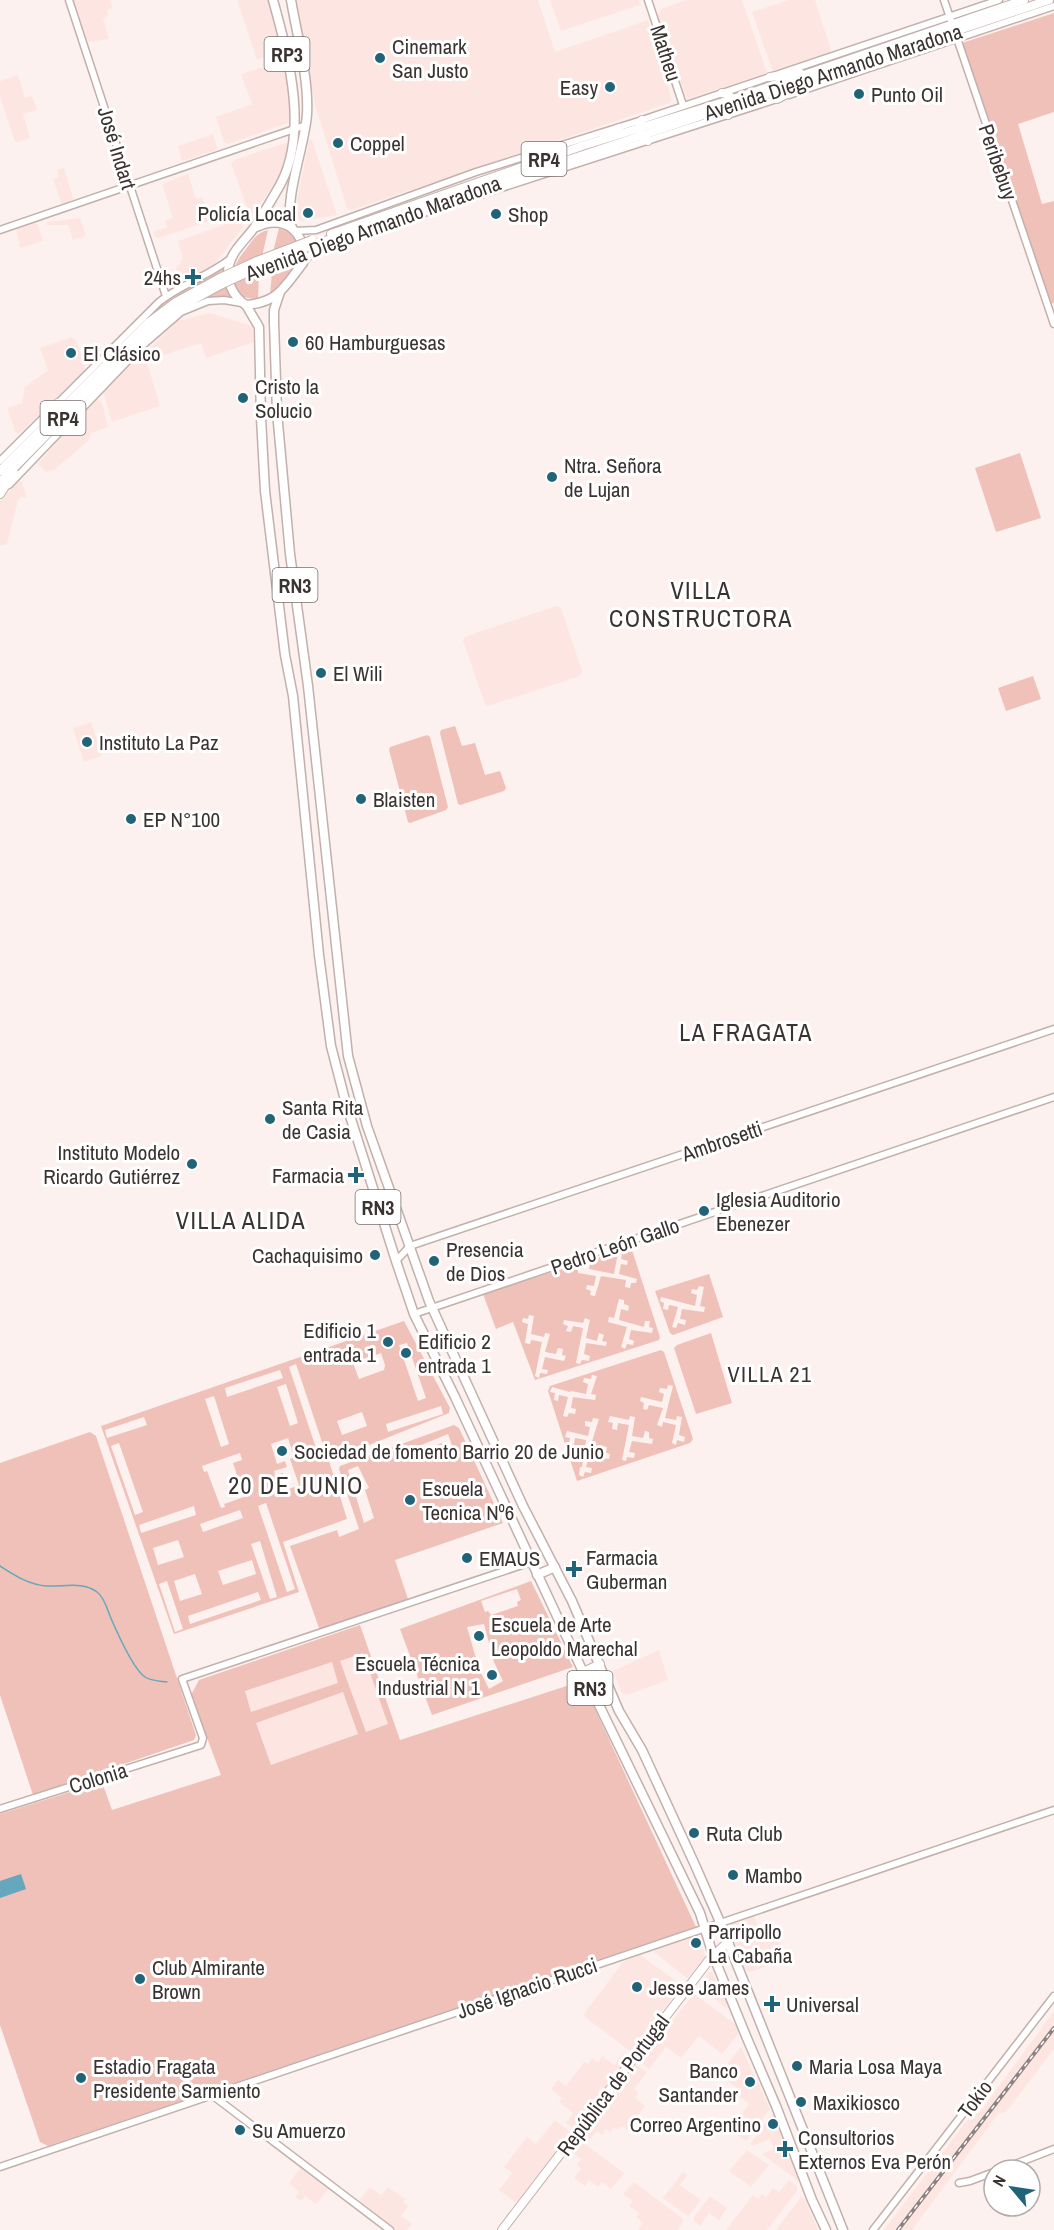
<svg xmlns="http://www.w3.org/2000/svg" width="1054" height="2230" viewBox="0 0 1054 2230" font-family="'Archivo Narrow',sans-serif">
<style>
.built{fill:#fde6e2}
.green{fill:#efc1b8;fill-rule:evenodd}
.water{fill:#65a8bd}
.lines{fill:none;stroke-linecap:round;stroke-linejoin:round}
.stream{stroke:#65a8bd;stroke-width:1.5}
.minor-casing{stroke:#c2b0ac;stroke-width:9}
.major-casing{stroke:#c2b0ac;stroke-width:10}
.highway-casing{stroke:#c2b0ac;stroke-width:11}
.minor{stroke:#fff;stroke-width:6}
.major{stroke:#fff;stroke-width:8}
.highway{stroke:#fff;stroke-width:8}
.rail-casing{stroke:#8c8280;stroke-width:4}
.rail{stroke:#fff;stroke-width:1.5;stroke-dasharray:4.5;stroke-linecap:butt}
.major-bridge-casing{stroke:#c2b0ac;stroke-width:10;stroke-linecap:butt}
.major-bridge{stroke:#fff;stroke-width:8}
.poi-dot{fill:#216477;stroke:#fff;stroke-width:2}
.labels{text-anchor:middle;dominant-baseline:central;stroke-width:6;stroke-linejoin:round;paint-order:stroke}
.shield{fill:#fff;stroke:#767070;stroke-width:1.5}
.shield-label{font-size:20px;font-weight:bold;fill:#3b3332}
.poi-label{font-size:21px;fill:#3b3332;stroke:#fff;text-anchor:start}
.street-label{font-size:21px;fill:#3b3332;stroke:#fff}
.neighbourhood-label{font-size:22px;letter-spacing:1.5px;fill:#3b3332;stroke:#fff}
.quarter-label{font-size:24px;letter-spacing:1.5px;fill:#3b3332;stroke:#fff}
</style>
<rect width="100%" height="100%" fill="#fcf1ee"/>
<g class="built">
<polygon points="73,0 110,0 113,8 107,10 108,16 103,19 109,39 88,42"/>
<polygon points="237,0 269,0 279,49 277,52 257,60"/>
<polygon points="295,0 538,0 555,52 648,20 672,100 670,103 351,210 347,208 315,105"/>
<polygon points="550,0 639,0 640,5 561,31"/>
<polygon points="686,0 742,0 766,70 765,74 687,99 657,16 661,9"/>
<polygon points="789,0 815,0 831,50 829,54 773,72 752,12"/>
<polygon points="279,62 283,63 290,97 291,119 288,123 228,144 224,142 216,117 252,104 241,74"/>
<polygon points="18,75 25,98 32,96 37,110 23,114 30,138 17,142 15,142 0,97 0,81"/>
<polygon points="213,134 217,148 214,151 182,161 178,146"/>
<polygon points="309,140 312,140 337,215 302,221 297,218 296,205"/>
<polygon points="285,143 288,145 286,162 278,179 254,213 249,213 231,164 234,160"/>
<polygon points="64,168 74,201 62,205 53,179 59,177 57,170"/>
<polygon points="188,174 196,199 202,197 210,221 159,238 155,237 153,232 167,227 165,221 173,218 162,184"/>
<polygon points="80,218 86,236 73,240 68,225 46,225 47,222"/>
<polygon points="238,220 242,222 243,227 210,270 176,286 173,284 170,276 178,273 176,266 181,264 180,261 183,259 178,241"/>
<polygon points="33,223 38,225 43,241 20,248 16,228"/>
<polygon points="210,313 252,326 254,342 206,358 201,343 151,359 150,348 177,321"/>
<polygon points="72,337 76,340 85,367 84,371 19,434 16,433 7,408 22,403 25,387 48,370 40,348"/>
<polygon points="139,354 145,356 160,406 112,422 103,391"/>
<polygon points="97,399 102,403 108,427 91,433 88,441 54,470 46,472 38,464 93,400"/>
<polygon points="19,481 22,482 27,498 21,497 18,500 7,544 0,546 0,501"/>
<polygon points="556,606 561,608 582,671 580,676 488,706 485,704 463,641 464,637"/>
<polygon points="91,722 102,756 84,762 73,728"/>
<polygon points="360,1625 400,1740 230,1799 191,1695 199,1680"/>
<polygon points="659,1650 668,1680 627,1695 622,1693 613,1671"/>
<polygon points="754,1915 764,1941 778,1937 786,1960 750,1972 745,1969 729,1928 730,1923"/>
<polygon points="696,1934 705,1954 704,1959 687,1978 655,1953 654,1951"/>
<polygon points="639,1954 680,1984 680,1987 633,2051 630,2051 585,2017 584,2014 623,1962"/>
<polygon points="709,1972 712,1972 728,2006 726,2008 700,1987"/>
<polygon points="694,1994 735,2024 739,2033 722,2054 699,2036 681,2058 666,2047 649,2069 641,2062 641,2060"/>
<polygon points="1054,2011 1054,2049 1006,2112 998,2114 912,2230 884,2230 971,2115 980,2112"/>
<polygon points="741,2047 770,2109 746,2141 730,2130 749,2104 735,2093 740,2090 729,2082 734,2075 724,2068"/>
<polygon points="623,2053 628,2060 576,2127 573,2128 566,2123 573,2113 559,2102 562,2098 551,2089 558,2080 566,2086 584,2062 588,2064 592,2058 598,2063 602,2056 614,2065"/>
<polygon points="635,2064 647,2072 634,2089 638,2093 635,2098 645,2106 627,2130 622,2126 618,2130 614,2127 610,2132 606,2129 602,2135 597,2131 589,2141 582,2136 582,2131 633,2065"/>
<polygon points="773,2114 775,2115 801,2179 800,2182 762,2154 774,2149 770,2139 752,2146 750,2144"/>
<polygon points="555,2120 569,2131 570,2135 519,2201 515,2202 499,2190 512,2173 504,2167 527,2137 536,2144"/>
<polygon points="578,2139 624,2173 611,2189 602,2182 598,2187 589,2180 585,2186 574,2178 581,2169 577,2165 581,2159 568,2149"/>
<polygon points="747,2150 769,2165 751,2187 729,2171"/>
<polygon points="301,2167 329,2188 316,2204 305,2196 301,2201 295,2197 299,2192 289,2183"/>
<polygon points="683,2172 687,2175 680,2185 701,2200 688,2216 663,2198"/>
<polygon points="789,2180 797,2186 797,2191 767,2230 726,2230 753,2195 758,2199 762,2194 766,2197 773,2188 779,2192"/>
<polygon points="634,2182 682,2218 683,2223 678,2230 638,2230 643,2223 636,2217 639,2213 629,2206 633,2201 623,2194"/>
<polygon points="370,2187 381,2195 388,2187 405,2199 403,2202 408,2206 401,2216 412,2224 407,2230 394,2230 358,2202"/>
<polygon points="710,2196 727,2208 719,2220 709,2213 700,2226 694,2221 694,2217"/>
<polygon points="801,2197 805,2200 818,2230 776,2230"/>
</g>
<g class="green">
<polygon points="1054,13 1054,112 1018,124 1042,204 1054,201 1054,303 1050,304 962,43"/>
<path d="M279,228c39,15 11,49 -9,67l4,-47z"/>
<path d="M268,230l-9,40 -1,30 -15,-3c-18,-20 -9,-33 6,-52 5,-7 10,-13 19,-15z"/>
<path d="M222,268h2l-1,10 8,19c-35,-2 -58,17 -83,39l-131,137 20,-24 109,-113 25,-21 49,-28 -3,-12 -41,23 -16,11 -104,101 13,-16 91,-90z"/>
<polygon points="1020,453 1041,518 996,532 975,468"/>
<polygon points="1033,676 1041,699 1006,711 998,688"/>
<polygon points="455,726 462,746 475,743 485,775 500,771 506,788 504,791 460,805 458,804 440,733 441,730"/>
<polygon points="427,735 430,737 448,807 446,810 410,823 408,822 389,750 390,747"/>
<path d="M628,1248l4,2 28,87 -1,3 -124,40 -22,-58 -17,7 -13,-35zM618,1253l4,1 -1,5 7,2 -1,4 -6,-1 -2,10 18,5 -1,4h-5l-1,5 -5,-1 1,-7 -25,-4 -6,20 -5,-1 1,-4 -5,-2 1,-4 7,1 2,-10 -18,-3v-5l5,1 2,-7 5,2 -1,5 25,5zM619,1299l5,1v4l5,2 -1,5 -7,-2 -2,11 25,7 1,-6h5l-1,6 4,1 -1,5 -21,-3 -2,9 5,2 -1,4 -6,-1 -2,5 -4,-2 6,-20 -19,-5 1,-5 5,1zM529,1315l5,1 -3,18 13,3 1,-4 5,1 -5,18 11,2 2,-6 5,1 -1,6 4,1 -2,5 -19,-4 -3,12 6,1 -1,4 -7,-1 -1,5 -4,-2 7,-34 -11,-2 -1,4 -5,-1 3,-19 -6,-2 1,-4 5,1zM585,1318l5,2 -4,18 11,3 2,-8 5,2 -2,6 5,1 -1,4 -20,-3 -2,11 6,2 -1,5 -7,-1 -2,4 -4,-1 7,-35 -10,-2 -2,6 -5,-1 2,-5 -5,-2 1,-4 19,3z"/>
<path d="M709,1274l14,43 -50,18 -3,-2 -15,-42zM699,1286l5,1 -4,19 5,1 -1,5 -22,-3 -2,10 6,1 -1,5 -7,-2 -2,5 -4,-1 6,-20 -9,-2 -1,5 -5,-1 1,-6 -4,-2 1,-4 34,9 2,-11 -6,-2 1,-4 5,1z"/>
<path d="M404,1321l46,87 -1,5 -120,48 18,58 -64,23 16,50 -125,42 -73,-208zM407,1343l19,55 -8,3 -19,-56zM381,1353l4,12 -1,5 -25,9 -6,-16zM296,1364l27,81 -7,3 -27,-81zM280,1370l3,8 -56,19 -2,-9zM286,1384l12,39 -8,3 -13,-39zM214,1396l15,48 -8,3 -16,-48zM441,1406l2,8 -55,18 -2,-8zM362,1412l5,14 -25,9 -5,-14zM144,1417l3,8 -40,13 -2,-8zM288,1438l6,19 -4,2 9,26 -10,4 -6,-16 -8,2 -1,-4 13,-4 -2,-6 -8,3 -6,-20zM119,1443l24,69 -8,3 -24,-69zM240,1453l2,7 -9,3 11,34 -20,7 1,3 -4,1 -14,-37 -3,1 -2,-6zM266,1503l29,86 -8,3 -29,-86zM194,1506l2,9 -55,18 -2,-8zM240,1510l3,8 -40,14 -3,-8zM178,1540l6,17 -26,8 -5,-17zM260,1541l17,56 -7,2 -19,-55zM252,1560l4,14 -33,11 -5,-14zM195,1574l7,20 -22,7 -6,-20zM167,1581l16,48 -8,3 -16,-48zM258,1592l3,8 -71,24 -2,-8z"/>
<polygon points="711,1333 732,1403 696,1414 674,1348 677,1345"/>
<path d="M661,1350l3,2 29,87 -3,4 -113,38 -29,-90 2,-5zM592,1375l5,1 -6,18 5,1 -1,5 -22,-3 -2,11 5,1 -1,5 -6,-1 -2,4 -4,-1 5,-19 -9,-2 -1,6 -4,-1 1,-7 -5,-1 2,-5 18,5 1,-1 15,3 2,-10 -5,-2 1,-4 7,1zM668,1385l5,1 -8,32 11,2 1,-4 5,1 -3,18 6,2 -1,5 -7,-2 -1,5 -4,-2 4,-18 -13,-3 -1,5 -5,-2 6,-17 -14,-3 -2,5 -4,-1 1,-6 -4,-2 1,-4 21,5 2,-8 -5,-2 1,-4 7,1zM610,1416l19,4 1,-4 5,1 -3,19 11,2 2,-7 4,1v6l4,1 -1,5 -20,-3 -3,11 6,1 -1,5 -7,-1 -1,4 -4,-1 7,-35 -11,-2 -1,7 -5,-1 1,-6 -5,-1zM593,1418l6,1 -10,32 11,2 2,-7 5,1 -1,6 4,1 -1,5 -20,-3 -3,11 6,1 -1,5 -6,-1 -2,5 -4,-2 1,-8h2l4,-27 -11,-2 -1,7 -5,-1 1,-6 -5,-1 2,-6 21,5 2,-9 -5,-1v-5l7,1z"/>
<path d="M454,1425l5,3 44,95 -108,37 13,39 -84,30 -5,-1 -29,-82 47,-16 2,7 20,-8 -20,-60 1,-3zM448,1434l6,17 -27,11 -1,-5 18,-8 -2,-6 -34,13 -1,-5zM358,1466l11,22 -4,2 9,28 -10,5 -16,-53z"/>
<polygon points="90,1432 96,1436 196,1735 194,1740 33,1795 0,1695 0,1463"/>
<path d="M531,1581l42,86 -141,48 -32,-86zM517,1589l4,11 -4,2 1,4 -27,9 -3,-4 -3,1 -4,-11zM484,1624l10,38 9,19 -14,8 -10,-20 -12,-42z"/>
<path d="M360,1625l40,115 182,-59 114,246 -648,219 -8,-4 -40,-117v-211l102,-32 10,28 109,-35 -30,-80 8,-15zM363,1653l25,71 -22,8 -26,-71zM332,1662l6,21 -87,29 -6,-21zM343,1692l15,42 -87,31 -15,-42z"/>
</g>
<polygon class="water" points="21,1874 26,1889 0,1898 0,1881"/>
<g class="lines">
<path class="stream" d="M0,1566c14,9 29,19 47,20 16,1 36,-5 50,6 7,5 10,16 13,24 6,14 23,53 35,61 6,4 15,4 22,5"/>
<defs>
<g id="minor">
<polyline points="69,0 166,296"/>
<polyline points="648,0 683,105"/>
<polyline points="944,0 1054,324"/>
<polyline points="789,95 1054,6"/>
<polyline points="0,230 306,125"/>
<polyline points="295,231 316,230 476,172 642,120 999,0"/>
<polyline points="303,263 311,254 328,244 780,98"/>
<path d="M0,461l159,-159c21,-17 49,-26 71,-43"/>
<polyline points="9,485 143,345 181,312 208,301 224,300 242,303"/>
<polyline points="396,1261 410,1246 1054,1029"/>
<polyline points="414,1314 1054,1097"/>
<polyline points="0,1809 201,1745 203,1738 182,1679 531,1562"/>
<polyline points="212,2095 390,2230"/>
<polyline points="0,2167 1054,1810"/>
<polyline points="1000,2170 1054,2149"/>
<polyline points="959,2183 970,2181 994,2172"/>
<polyline points="873,2230 1054,1996"/>
</g>
<g id="major">
<polyline points="770,77 800,73"/>
<polyline points="722,93 727,94 733,99 733,109 728,115"/>
<polyline points="777,99 800,87"/>
<path d="M642,120c-6,7 -2,17 6,21"/>
<polyline points="604,135 619,128"/>
<polyline points="540,173 557,171"/>
<polyline points="331,234 582,146 733,99 1024,0"/>
<polyline points="313,245 1049,0"/>
<polyline points="52,416 58,403"/>
<polyline points="0,471 148,323 176,302 220,278"/>
<polyline points="0,482 149,331 180,307 222,284"/>
<polyline points="0,494 14,473"/>
<polyline points="583,1672 600,1664"/>
<polyline points="502,2230 709,1960 727,1943"/>
</g>
<g id="highway">
<path d="M291,0c6,35 18,79 16,114 -2,32 -24,86 -15,114"/>
<path d="M254,228c30,-15 53,3 49,35 -19,24 -24,39 -57,42 -13,-8 -21,-25 -17,-40 3,-14 17,-26 25,-37 8,-12 15,-24 22,-36 35,-54 13,-134 -3,-192"/>
<polyline points="280,292 274,310 274,322 277,412 290,554 308,686 348,1056 367,1126 429,1301 523,1506 572,1601 619,1711 642,1750 695,1865 720,1922 843,2230"/>
<polyline points="246,305 259,327 261,418 265,491 285,655 293,696 319,955 331,1046 345,1100 396,1261 414,1314 455,1397 583,1672 700,1913 713,1955 746,2036 776,2106 812,2200 826,2230"/>
<polyline points="537,1575 555,1567"/>
</g>
</defs>
<use href="#minor" class="minor-casing"/>
<use href="#major" class="major-casing"/>
<use href="#highway" class="highway-casing"/>
<use href="#minor" class="minor"/>
<use href="#major" class="major"/>
<use href="#highway" class="highway"/>
<defs>
<polyline id="rail" points="898,2230 1054,2028"/>
</defs>
<use href="#rail" class="rail-casing"/>
<use href="#rail" class="rail"/>
<defs>
<g id="major-bridge">
<polyline points="220,278 257,261 312,240"/>
<polyline points="222,284 274,260 313,245"/>
</g>
</defs>
<use href="#major-bridge" class="major-bridge-casing"/>
<use href="#major-bridge" class="major-bridge"/>
</g>
<g class="poi-dot">
<circle cx="380" cy="58" r="6"/>
<circle cx="610" cy="87" r="6"/>
<circle cx="859" cy="94" r="6"/>
<circle cx="338" cy="143" r="6"/>
<circle cx="308" cy="213" r="6"/>
<circle cx="496" cy="214" r="6"/>
<path d="M190 268h6v6h6v6h-6v6h-6v-6h-6v-6h6z"/>
<circle cx="293" cy="342" r="6"/>
<circle cx="71" cy="353" r="6"/>
<circle cx="243" cy="398" r="6"/>
<circle cx="552" cy="477" r="6"/>
<circle cx="321" cy="673" r="6"/>
<circle cx="87" cy="742" r="6"/>
<circle cx="361" cy="799" r="6"/>
<circle cx="131" cy="819" r="6"/>
<circle cx="270" cy="1119" r="6"/>
<circle cx="192" cy="1164" r="6"/>
<path d="M353 1166h6v6h6v6h-6v6h-6v-6h-6v-6h6z"/>
<circle cx="704" cy="1211" r="6"/>
<circle cx="375" cy="1255" r="6"/>
<circle cx="434" cy="1261" r="6"/>
<circle cx="388" cy="1342" r="6"/>
<circle cx="406" cy="1353" r="6"/>
<circle cx="282" cy="1451" r="6"/>
<circle cx="410" cy="1500" r="6"/>
<circle cx="467" cy="1558" r="6"/>
<path d="M571 1560h6v6h6v6h-6v6h-6v-6h-6v-6h6z"/>
<circle cx="479" cy="1636" r="6"/>
<circle cx="492" cy="1675" r="6"/>
<circle cx="694" cy="1833" r="6"/>
<circle cx="733" cy="1875" r="6"/>
<circle cx="696" cy="1943" r="6"/>
<circle cx="140" cy="1979" r="6"/>
<circle cx="637" cy="1987" r="6"/>
<path d="M769 1995h6v6h6v6h-6v6h-6v-6h-6v-6h6z"/>
<circle cx="797" cy="2066" r="6"/>
<circle cx="81" cy="2078" r="6"/>
<circle cx="750" cy="2082" r="6"/>
<circle cx="801" cy="2102" r="6"/>
<circle cx="773" cy="2124" r="6"/>
<circle cx="240" cy="2130" r="6"/>
<path d="M782 2140h6v6h6v6h-6v6h-6v-6h-6v-6h6z"/>
</g>
<g class="labels">
<g class="shield">
<rect x="264.5" y="37" width="45" height="34" rx="4.5"/>
<rect x="521.5" y="142" width="45" height="34" rx="4.5"/>
<rect x="40.5" y="401" width="45" height="34" rx="4.5"/>
<rect x="272.5" y="568" width="45" height="34" rx="4.5"/>
<rect x="355.5" y="1190" width="45" height="34" rx="4.5"/>
<rect x="567.5" y="1671" width="45" height="34" rx="4.5"/>
</g>
<g class="shield-label">
<text x="287" y="54">RP3</text>
<text x="544" y="159">RP4</text>
<text x="63" y="418">RP4</text>
<text x="295" y="585">RN3</text>
<text x="378" y="1207">RN3</text>
<text x="590" y="1688">RN3</text>
</g>
<g class="poi-label">
<text x="392" y="46">Cinemark<tspan x="392" dy="24">San Justo</tspan></text>
<text x="598" y="87" text-anchor="end">Easy</text>
<text x="871" y="94">Punto Oil</text>
<text x="350" y="143">Coppel</text>
<text x="296" y="213" text-anchor="end">Policía Local</text>
<text x="508" y="214">Shop</text>
<text x="181" y="277" text-anchor="end">24hs</text>
<text x="305" y="342">60 Hamburguesas</text>
<text x="83" y="353">El Clásico</text>
<text x="255" y="386">Cristo la<tspan x="255" dy="24">Solucio</tspan></text>
<text x="564" y="465">Ntra. Señora<tspan x="564" dy="24">de Lujan</tspan></text>
<text x="333" y="673">El Wili</text>
<text x="99" y="742">Instituto La Paz</text>
<text x="373" y="799">Blaisten</text>
<text x="143" y="819">EP N°100</text>
<text x="282" y="1107">Santa Rita<tspan x="282" dy="24">de Casia</tspan></text>
<text x="180" y="1152" text-anchor="end">Instituto Modelo<tspan x="180" dy="24">Ricardo Gutiérrez</tspan></text>
<text x="344" y="1175" text-anchor="end">Farmacia</text>
<text x="716" y="1199">Iglesia Auditorio<tspan x="716" dy="24">Ebenezer</tspan></text>
<text x="446" y="1249">Presencia<tspan x="446" dy="24">de Dios</tspan></text>
<text x="363" y="1255" text-anchor="end">Cachaquisimo</text>
<text x="376" y="1330" text-anchor="end">Edificio 1<tspan x="376" dy="24">entrada 1</tspan></text>
<text x="418" y="1341">Edificio 2<tspan x="418" dy="24">entrada 1</tspan></text>
<text x="294" y="1451">Sociedad de fomento Barrio 20 de Junio</text>
<text x="422" y="1488">Escuela<tspan x="422" dy="24">Tecnica Nº6</tspan></text>
<text x="586" y="1557">Farmacia<tspan x="586" dy="24">Guberman</tspan></text>
<text x="479" y="1558">EMAUS</text>
<text x="491" y="1624">Escuela de Arte<tspan x="491" dy="24">Leopoldo Marechal</tspan></text>
<text x="480" y="1663" text-anchor="end">Escuela Técnica<tspan x="480" dy="24">Industrial N 1</tspan></text>
<text x="706" y="1833">Ruta Club</text>
<text x="745" y="1875">Mambo</text>
<text x="708" y="1931">Parripollo<tspan x="708" dy="24">La Cabaña</tspan></text>
<text x="152" y="1967">Club Almirante<tspan x="152" dy="24">Brown</tspan></text>
<text x="649" y="1987">Jesse James</text>
<text x="786" y="2004">Universal</text>
<text x="93" y="2066">Estadio Fragata<tspan x="93" dy="24">Presidente Sarmiento</tspan></text>
<text x="809" y="2066">Maria Losa Maya</text>
<text x="738" y="2070" text-anchor="end">Banco<tspan x="738" dy="24">Santander</tspan></text>
<text x="813" y="2102">Maxikiosco</text>
<text x="761" y="2124" text-anchor="end">Correo Argentino</text>
<text x="252" y="2130">Su Amuerzo</text>
<text x="798" y="2137">Consultorios<tspan x="798" dy="24">Externos Eva Perón</tspan></text>
</g>
<g class="street-label">
<text transform="translate(666 53) rotate(72)">Matheu</text>
<text transform="translate(833 72) rotate(-18)">Avenida Diego Armando Maradona</text>
<text transform="translate(117 148) rotate(73)">José Indart</text>
<text transform="translate(998 162) rotate(71)">Peribebuy</text>
<text transform="translate(373 228) rotate(-20)">Avenida Diego Armando Maradona</text>
<text transform="translate(722 1141) rotate(-19)">Ambrosetti</text>
<text transform="translate(615 1246) rotate(-19)">Pedro León Gallo</text>
<text transform="translate(98 1778) rotate(-17)">Colonia</text>
<text transform="translate(527 1988) rotate(-19)">José Ignacio Rucci</text>
<text transform="translate(613 2085) rotate(-53)">República de Portugal</text>
<text transform="translate(975 2099) rotate(-53)">Tokio</text>
</g>
<g class="neighbourhood-label">
<text x="770" y="1374">VILLA 21</text>
</g>
<g class="quarter-label">
<text x="701" y="590">VILLA<tspan x="701" dy="28">CONSTRUCTORA</tspan></text>
<text x="746" y="1032">LA FRAGATA</text>
<text x="241" y="1220">VILLA ALIDA</text>
<text x="296" y="1485">20 DE JUNIO</text>
</g>
</g>
<g transform="translate(1012 2188) rotate(299)"><circle r="28" fill="#ffffff" stroke="#b1adad" stroke-width="1.5"/>
<path d="M0-4.5L10 22L0 15L-10 22Z" fill="#216477"/>
<text y="-9" font-size="16" font-weight="bold" text-anchor="middle" fill="#3b3332">N</text>
</g>
</svg>
